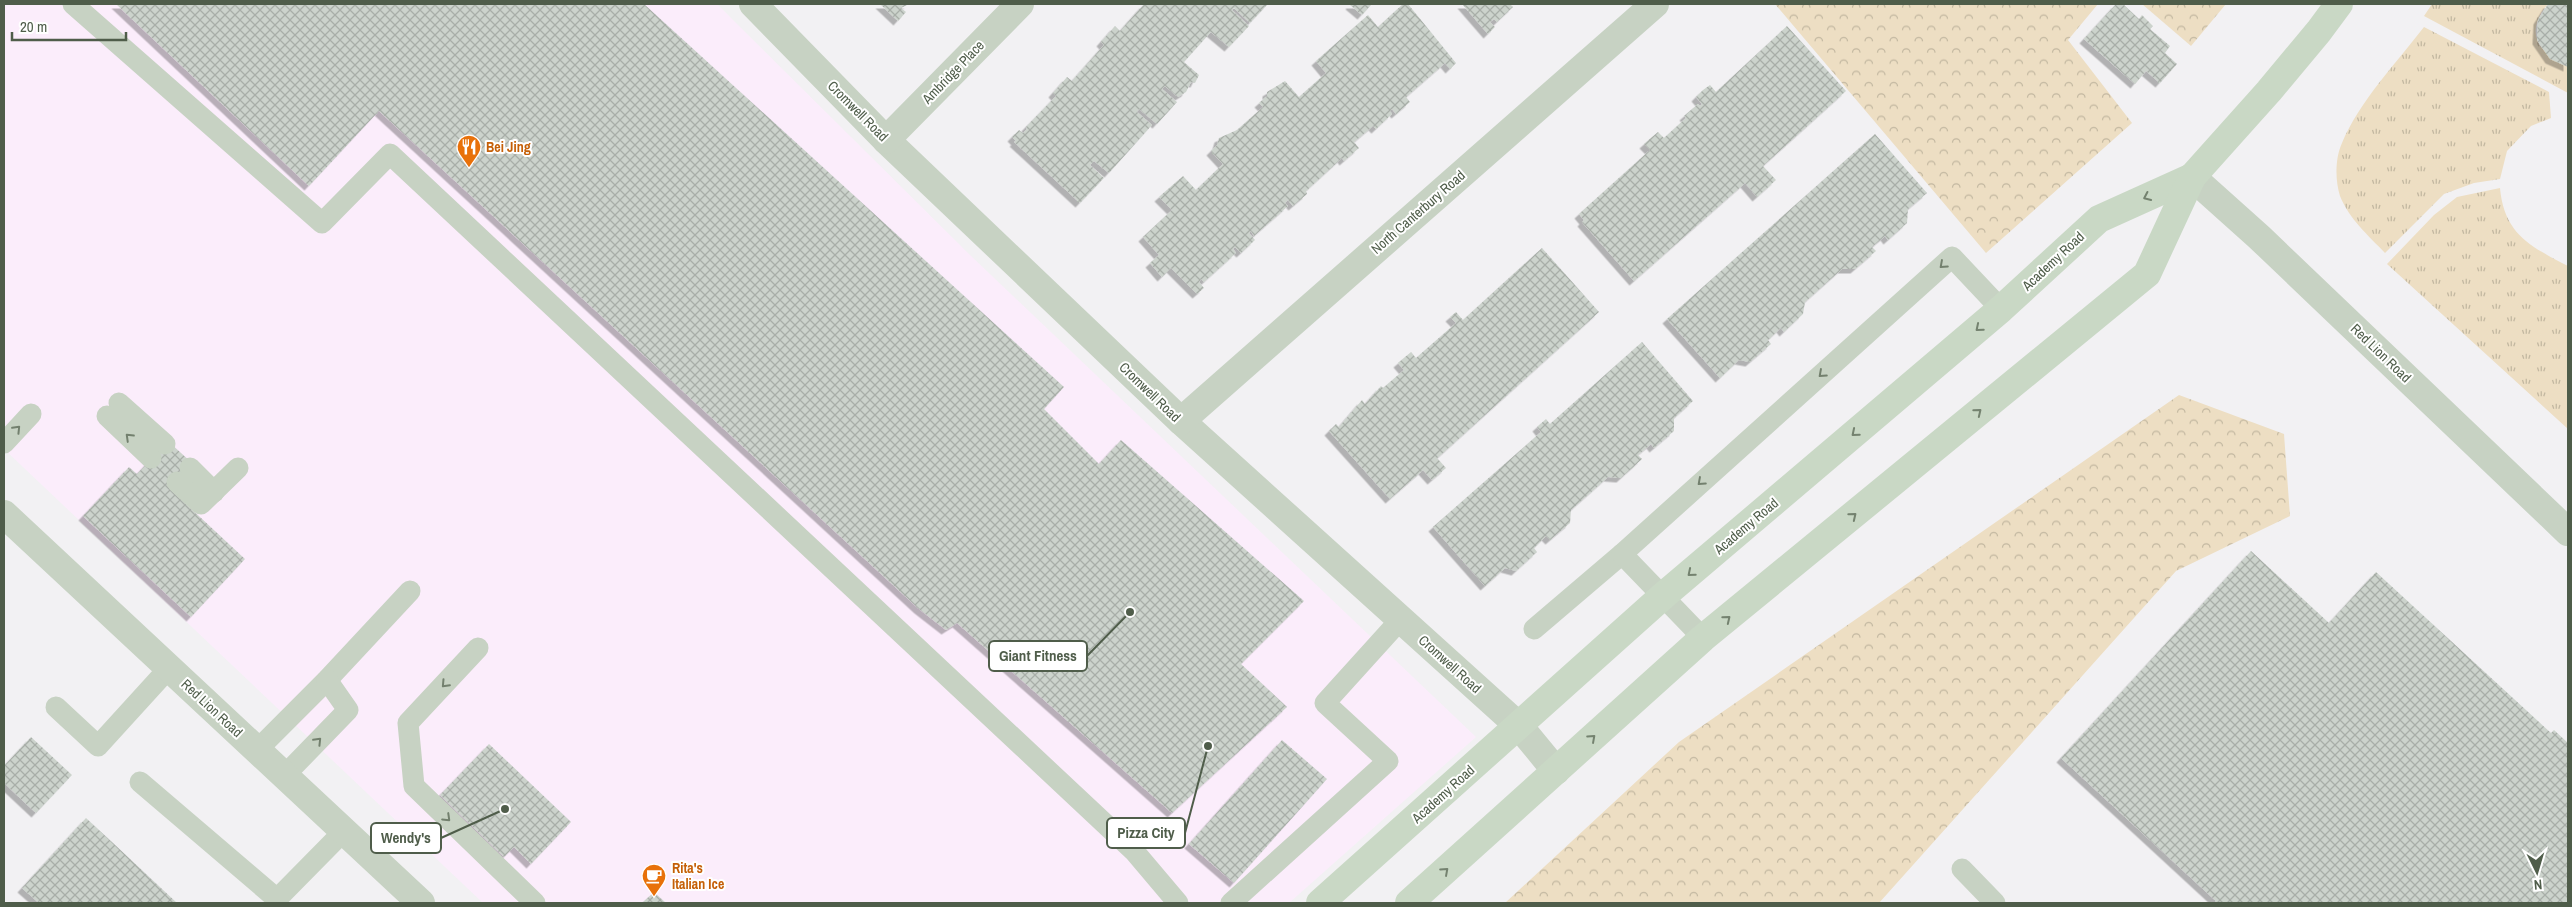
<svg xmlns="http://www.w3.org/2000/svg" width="2572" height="907" viewBox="0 0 2572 907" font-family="'Archivo Narrow',sans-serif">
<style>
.commercial{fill:#fbedfb}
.grass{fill:url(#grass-tufts)}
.forest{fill:url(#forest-crowns)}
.building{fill:url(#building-cross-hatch);filter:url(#shadow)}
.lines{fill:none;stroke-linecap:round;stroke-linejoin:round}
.service{stroke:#c7d2c3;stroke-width:21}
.minor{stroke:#c7d2c3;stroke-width:28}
.tertiary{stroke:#c7d2c3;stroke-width:28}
.secondary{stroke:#c9d8c5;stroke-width:28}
.oneway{stroke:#74826f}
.oneway2{stroke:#73806e}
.labels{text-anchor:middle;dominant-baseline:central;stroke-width:4;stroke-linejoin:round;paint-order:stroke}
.street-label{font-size:14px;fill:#4f5d4a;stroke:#fff}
.food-label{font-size:14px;font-weight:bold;fill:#c56008;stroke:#fff;text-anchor:start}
.leader{fill:none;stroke:#4f5d4a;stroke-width:2}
.callout-dot{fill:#4f5d4a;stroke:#fff;stroke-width:2}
.callout{fill:#fff;stroke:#4f5d4a;stroke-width:2}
.callout-label{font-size:15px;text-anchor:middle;font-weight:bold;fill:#4f5d4a}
</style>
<defs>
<pattern id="grass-tufts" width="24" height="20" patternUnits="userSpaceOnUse" patternTransform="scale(1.25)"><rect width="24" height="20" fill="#eddec3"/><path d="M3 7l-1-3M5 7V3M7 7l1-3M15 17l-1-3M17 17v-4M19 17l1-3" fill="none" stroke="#c2b7a0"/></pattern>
<pattern id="forest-crowns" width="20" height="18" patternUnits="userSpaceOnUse" patternTransform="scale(1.25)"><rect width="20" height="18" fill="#eddec3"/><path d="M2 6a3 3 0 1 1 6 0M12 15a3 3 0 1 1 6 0" fill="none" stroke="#c2b7a0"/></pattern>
<pattern id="building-cross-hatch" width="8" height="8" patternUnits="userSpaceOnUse" patternTransform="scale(1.25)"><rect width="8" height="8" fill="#ccd3cc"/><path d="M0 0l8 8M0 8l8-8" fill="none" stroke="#a8aea8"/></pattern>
<filter id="shadow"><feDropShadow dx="-4.5" dy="4.5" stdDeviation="0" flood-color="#0004"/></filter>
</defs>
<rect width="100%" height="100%" fill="#f2f1f3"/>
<polygon class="commercial" points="4,4 717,4 970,255 1476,737 1289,903 483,903 4,449"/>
<g class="grass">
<path d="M2432,4h116c-25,29 -9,49 20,63v26l-144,-77z"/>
<path d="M2424,27l125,65 2,26 -20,8 -24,25 -7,28 -26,4 -30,11 -59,59c-16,-17 -36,-34 -45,-57 -5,-16 -5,-38 2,-53 17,-41 55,-81 82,-116z"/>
<path d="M2500,188c4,46 31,59 68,78v163l-181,-165 47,-49 23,-18z"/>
</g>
<g class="forest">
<polygon points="1775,4 2098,4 2068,40 2132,123 1986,253"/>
<polygon points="2142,4 2226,4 2191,46"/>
<polygon points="2179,395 2284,434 2290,516 2176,571 1879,903 1505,903 1679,742"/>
</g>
<g class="building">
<polygon points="116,4 644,4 1064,387 1044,409 1099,464 1121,440 1304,601 1241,664 1287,707 1172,813 957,623 946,630 919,609 379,111 309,186"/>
<polygon points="880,4 909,4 901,8 906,12 898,21"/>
<polygon points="1144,4 1268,4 1250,23 1234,8 1232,10 1249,26 1229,47 1211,32 1209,34 1184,62 1199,75 1195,83 1191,82 1186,92 1178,97 1165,86 1162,89 1177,102 1157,124 1139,109 1137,112 1152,125 1109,173 1094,161 1090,165 1104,178 1080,203 1014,142 1016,141 1012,137 1019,130 1023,133 1027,129 1026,127 1056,96 1053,93 1067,77 1072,81 1104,45 1101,42 1115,26 1120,31"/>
<polygon points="1351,4 1372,4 1362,15 1350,5"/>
<polygon points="1403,4 1408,4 1456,63 1450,69 1445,63 1406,97 1410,102 1396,114 1392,109 1390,111 1392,114 1376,129 1373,126 1354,142 1359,148 1344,161 1342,158 1306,191 1307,194 1293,206 1288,200 1285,203 1288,206 1254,236 1251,231 1249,233 1255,240 1241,253 1235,247 1233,249 1236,253 1204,282 1201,279 1199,282 1204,288 1197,294 1171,268 1162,277 1150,263 1159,255 1143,237 1172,210 1159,197 1183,176 1196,190 1223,164 1211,151 1217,145 1219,138 1237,130 1263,107 1259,103 1267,96 1267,92 1285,81 1299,97 1326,73 1316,61 1368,15 1378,27"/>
<polygon points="1462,4 1510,4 1513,7 1497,22 1494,19 1490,22 1495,27 1488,34"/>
<polygon points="2116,4 2123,4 2139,19 2142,15 2153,26 2150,29 2170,46 2165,53 2177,64 2160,83 2146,71 2135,84 2084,39"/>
<polygon points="2548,4 2568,4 2568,67 2550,59 2537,40 2538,20"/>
<polygon points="1787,26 1846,91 1763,166 1776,180 1757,197 1745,183 1634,281 1582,222 1584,220 1579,214 1650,150 1644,144 1652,137 1658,132 1664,138 1686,118 1684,116 1698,104 1700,106 1702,104 1696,97 1703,90 1710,85 1716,92"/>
<polygon points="1875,134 1927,193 1908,209 1907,223 1888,240 1885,236 1872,247 1876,251 1855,269 1842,269 1805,302 1803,314 1784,332 1781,328 1768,340 1771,344 1750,362 1739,360 1720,378 1667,319"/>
<polygon points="1542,248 1599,312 1443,453 1437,458 1446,468 1432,480 1423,470 1390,499 1329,431 1336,424 1339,427 1362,400 1365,404 1381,386 1383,388 1404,370 1398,363 1411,352 1416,358 1456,323 1450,317 1456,312 1463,320"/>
<polygon points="1642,342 1693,401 1674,418 1674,431 1654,448 1651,444 1638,455 1642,459 1621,478 1608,477 1571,510 1570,523 1550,540 1546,536 1534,548 1537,552 1516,571 1505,568 1485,586 1433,527 1541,432 1537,427 1546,419 1550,424"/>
<polygon points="168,441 193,464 170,489 245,559 191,617 83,516 129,467 137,474"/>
<polygon points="2251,551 2329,623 2376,572 2551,733 2554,730 2568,743 2568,903 2215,903 2216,901 2061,758"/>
<polygon points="31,737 72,775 36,813 4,783 4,766"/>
<polygon points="1282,740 1327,779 1234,883 1189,844"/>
<polygon points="489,744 571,822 531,864 514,847 504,857 440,795"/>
<polygon points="86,818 113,843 177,903 39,903 22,888"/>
<polygon points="654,892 666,903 642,903"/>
</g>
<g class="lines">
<g class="service">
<polyline points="73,4 322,223 390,154 1134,851 1178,903"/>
<polyline points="119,403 165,444"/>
<polyline points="107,416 151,458"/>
<polyline points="4,443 31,414"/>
<polyline points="190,468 214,492"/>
<polyline points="177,482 201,504 238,468"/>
<polyline points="1534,629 1622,554"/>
<polyline points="1703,638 1622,554 1952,257 2001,309"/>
<polyline points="478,648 408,723 414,786 535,903"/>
<polyline points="56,707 98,746 169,668"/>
<polyline points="257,750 327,680 410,591"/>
<polyline points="284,776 348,710 327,680"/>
<polyline points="140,782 277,899 344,831"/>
<polyline points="1962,869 1995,903"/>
<polyline points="1231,903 1388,761 1325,703 1401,619"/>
</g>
<g class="minor">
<polyline points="753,4 886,140 1181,421 1519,726 1556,771"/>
<polyline points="886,140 1020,4"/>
<polyline points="1181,421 1655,4"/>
</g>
<g class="tertiary">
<polyline points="2192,177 2259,237 2568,532"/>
<polyline points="4,514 421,903"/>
</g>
<g class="secondary">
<polyline points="1320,903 1663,596 2001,309 2099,219 2192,177"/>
<polyline points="1409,903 1703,638 2147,274 2192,177 2269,91 2319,31 2339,4"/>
</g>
</g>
<defs><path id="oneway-chevron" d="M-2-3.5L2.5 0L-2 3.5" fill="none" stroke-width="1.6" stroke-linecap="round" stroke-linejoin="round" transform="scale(1.25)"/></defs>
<g class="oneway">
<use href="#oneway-chevron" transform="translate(2147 197) rotate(155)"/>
<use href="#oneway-chevron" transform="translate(1979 328) rotate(140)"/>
<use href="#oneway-chevron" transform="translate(1978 412) rotate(-39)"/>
<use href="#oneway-chevron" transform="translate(1855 433) rotate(140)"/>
<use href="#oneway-chevron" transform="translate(1853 516) rotate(-39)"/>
<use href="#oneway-chevron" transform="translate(1691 573) rotate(140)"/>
<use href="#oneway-chevron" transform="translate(1727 619) rotate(-39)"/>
<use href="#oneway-chevron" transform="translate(1592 738) rotate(-42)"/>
<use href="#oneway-chevron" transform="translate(1445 871) rotate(-42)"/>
</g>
<g class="oneway2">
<use href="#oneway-chevron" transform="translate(1943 265) rotate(138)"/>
<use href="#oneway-chevron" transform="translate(1822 374) rotate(138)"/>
<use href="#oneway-chevron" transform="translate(17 429) rotate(-46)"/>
<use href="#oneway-chevron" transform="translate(129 437) rotate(-136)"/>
<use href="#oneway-chevron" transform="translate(1701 482) rotate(138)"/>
<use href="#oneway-chevron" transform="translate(445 684) rotate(133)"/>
<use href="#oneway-chevron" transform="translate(318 741) rotate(-46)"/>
<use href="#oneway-chevron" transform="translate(447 818) rotate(44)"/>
</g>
<defs>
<symbol id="restaurant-pin" viewBox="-11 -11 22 30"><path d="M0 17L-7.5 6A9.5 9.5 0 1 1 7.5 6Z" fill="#e8710a" stroke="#fff"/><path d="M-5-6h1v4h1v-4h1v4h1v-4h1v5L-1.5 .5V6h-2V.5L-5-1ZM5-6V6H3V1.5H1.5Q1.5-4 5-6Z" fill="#fff"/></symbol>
<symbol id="cafe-pin" viewBox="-11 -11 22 30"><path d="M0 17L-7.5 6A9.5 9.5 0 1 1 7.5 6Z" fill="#e8710a" stroke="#fff"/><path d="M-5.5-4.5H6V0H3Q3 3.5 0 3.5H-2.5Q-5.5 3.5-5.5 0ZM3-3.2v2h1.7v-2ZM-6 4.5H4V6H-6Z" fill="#fff"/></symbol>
</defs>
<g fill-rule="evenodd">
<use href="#restaurant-pin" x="455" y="133" width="28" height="38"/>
<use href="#cafe-pin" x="640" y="862" width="28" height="38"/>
</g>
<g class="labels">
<g class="street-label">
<text transform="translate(953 72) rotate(-46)">Ambridge Place</text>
<text transform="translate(858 111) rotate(45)">Cromwell Road</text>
<text transform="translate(1418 212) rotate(-41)">North Canterbury Road</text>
<text transform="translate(2053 261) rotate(-43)">Academy Road</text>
<text transform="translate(2381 353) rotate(44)">Red Lion Road</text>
<text transform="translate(1150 392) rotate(44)">Cromwell Road</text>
<text transform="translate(1746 526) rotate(-40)">Academy Road</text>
<text transform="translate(1450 664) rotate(42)">Cromwell Road</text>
<text transform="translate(212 708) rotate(43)">Red Lion Road</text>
<text transform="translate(1443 794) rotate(-42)">Academy Road</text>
</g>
<g class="food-label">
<text x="486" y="147">Bei Jing</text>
<text x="672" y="868">Rita's<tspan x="672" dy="16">Italian Ice</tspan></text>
</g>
</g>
<path class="leader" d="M1130 612L1087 656M1208 746L1185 833M505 809L441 838"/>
<g class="callout-dot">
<circle cx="1130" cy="612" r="5"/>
<circle cx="1208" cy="746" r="5"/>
<circle cx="505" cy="809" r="5"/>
</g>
<g class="callout">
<rect x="989" y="641" width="98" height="30" rx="5"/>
<rect x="1107" y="818" width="78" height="30" rx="5"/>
<rect x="371" y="823" width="70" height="30" rx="5"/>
</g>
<g class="callout-label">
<text x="1038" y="661">Giant Fitness</text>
<text x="1146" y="838">Pizza City</text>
<text x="406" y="843">Wendy's</text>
</g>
<rect width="2572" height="907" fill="none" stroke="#4f5d4a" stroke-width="10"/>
<g transform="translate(2537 872) rotate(175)" stroke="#ffffff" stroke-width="4" paint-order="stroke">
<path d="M0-4L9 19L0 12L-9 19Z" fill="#4f5d4a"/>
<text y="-8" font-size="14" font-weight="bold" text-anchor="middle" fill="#4f5d4a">N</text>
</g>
<path d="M12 32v8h114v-8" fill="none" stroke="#4f5d4a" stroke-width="2.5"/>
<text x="20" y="32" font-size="15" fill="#4f5d4a" stroke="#ffffff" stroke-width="4" paint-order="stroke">20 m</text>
</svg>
